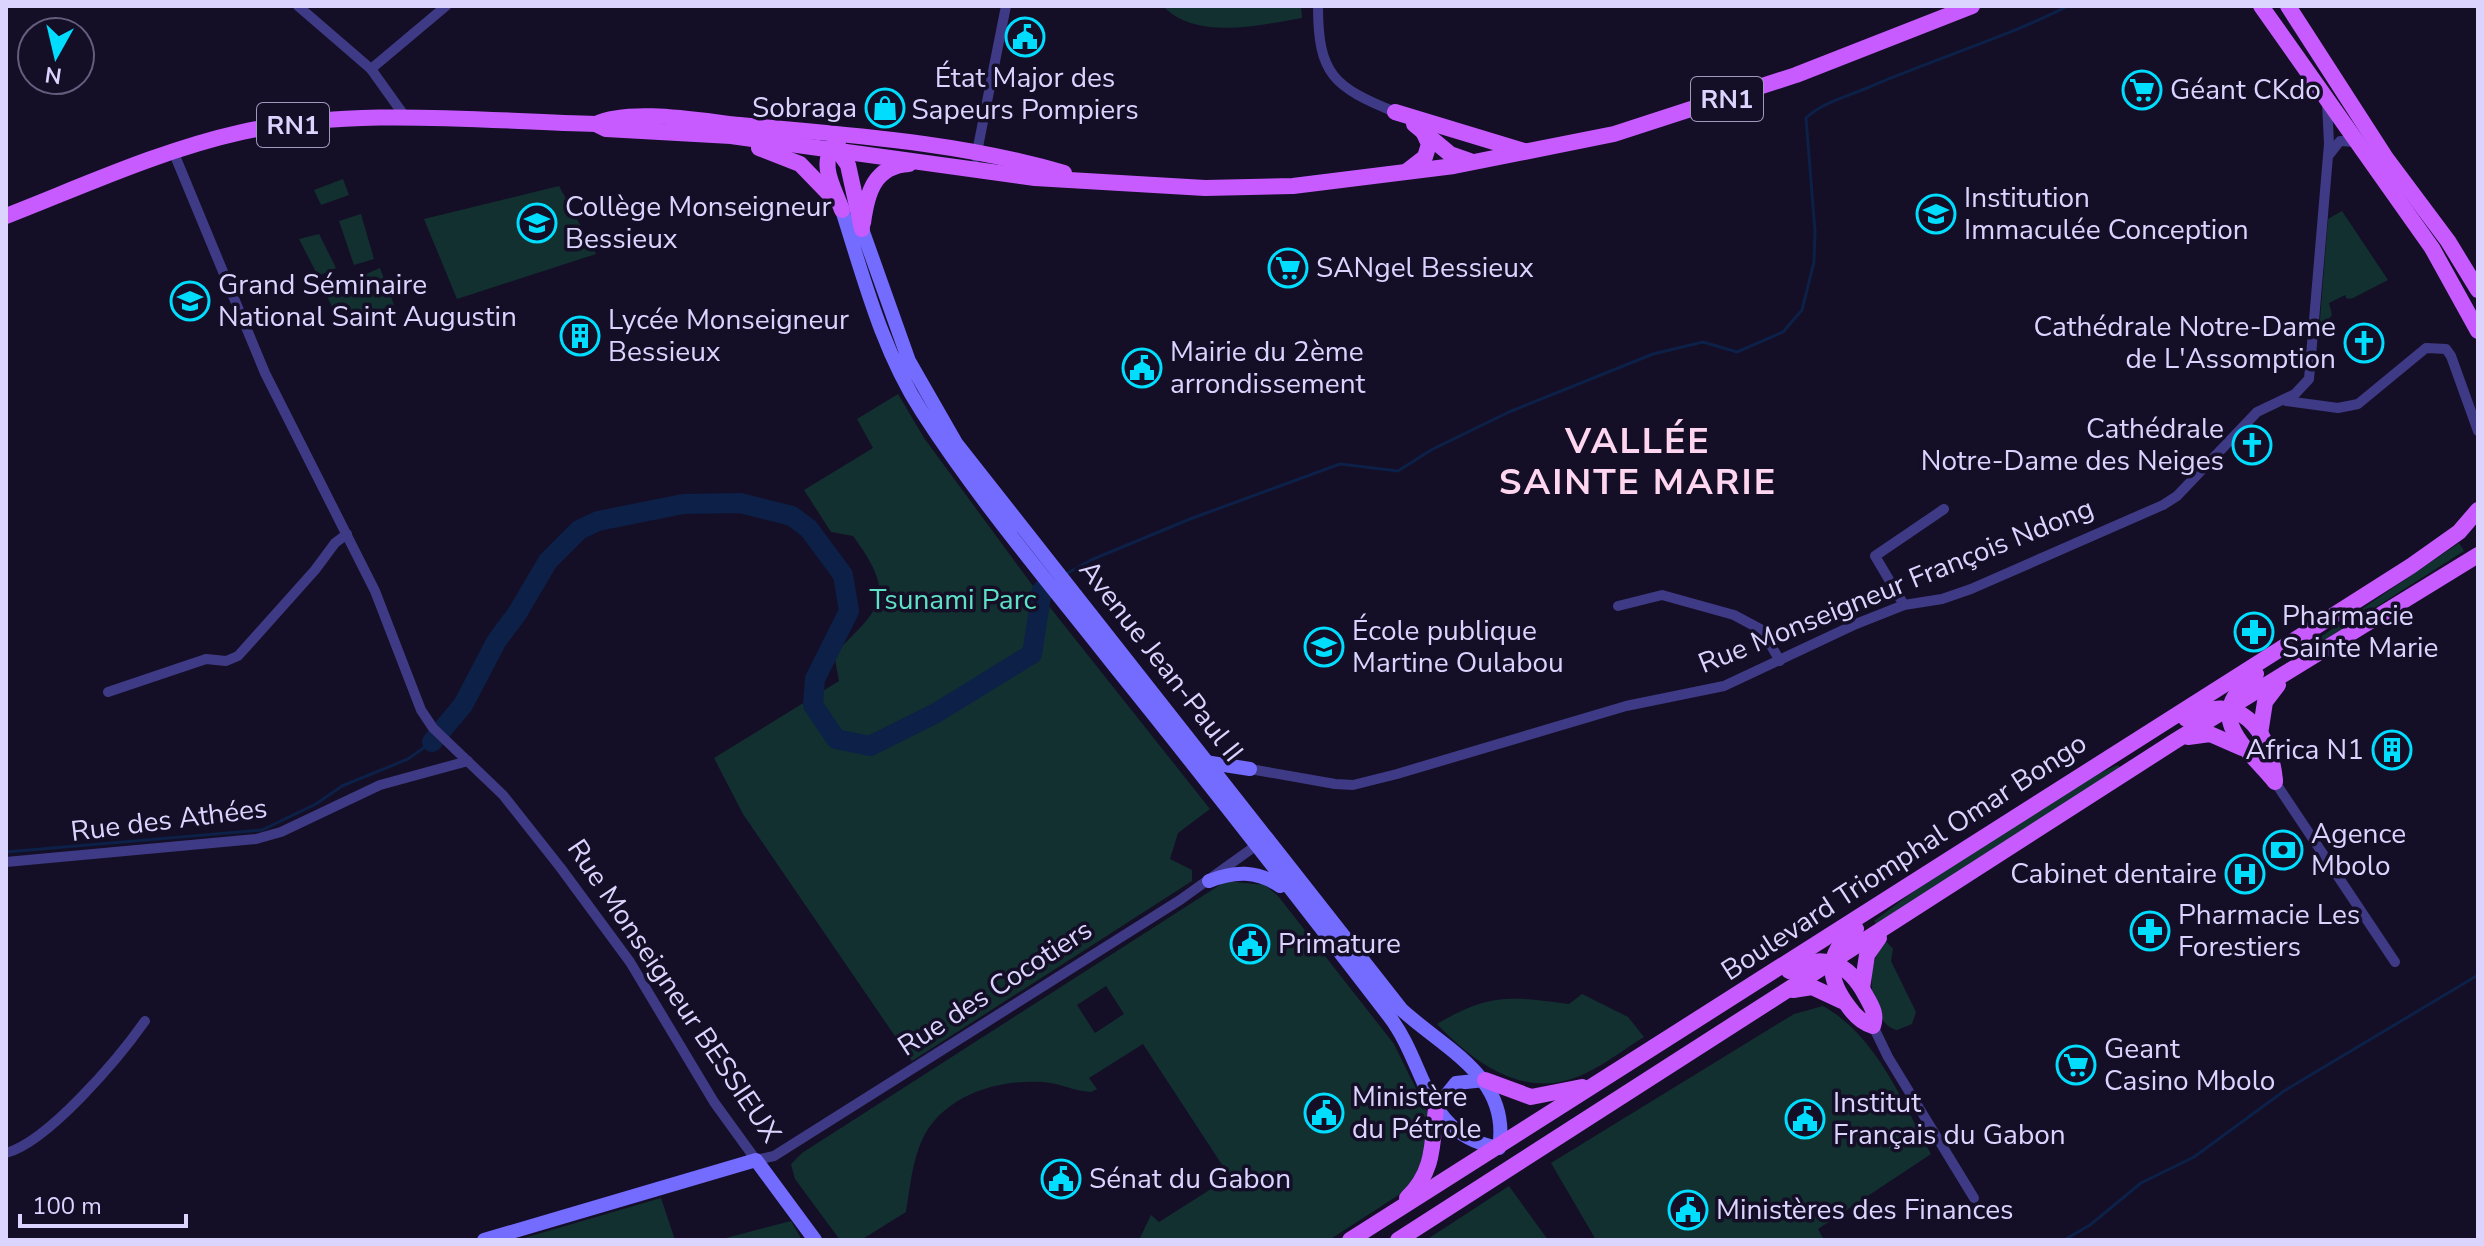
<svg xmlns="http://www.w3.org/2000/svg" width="2484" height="1246" viewBox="0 0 2484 1246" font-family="'Nunito Sans',sans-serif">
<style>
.green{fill:#123030;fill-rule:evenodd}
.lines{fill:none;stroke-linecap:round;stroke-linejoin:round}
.stream{stroke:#0c2048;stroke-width:3}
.river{stroke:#0c2048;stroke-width:20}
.street{stroke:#3f3a85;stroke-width:10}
.secondary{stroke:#746bff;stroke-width:14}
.primary{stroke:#c75bff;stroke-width:16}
.labels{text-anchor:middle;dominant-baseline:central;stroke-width:7;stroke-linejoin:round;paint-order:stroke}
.shield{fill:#140f26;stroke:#9f99be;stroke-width:2}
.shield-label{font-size:26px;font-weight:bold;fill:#dad4ff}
.poi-label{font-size:28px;fill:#dad4ff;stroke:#140f26;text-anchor:start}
.street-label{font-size:28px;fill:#dad4ff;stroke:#140f26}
.park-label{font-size:28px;fill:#5ee1c5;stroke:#140f26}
.district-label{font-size:36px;font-weight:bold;letter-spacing:2px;fill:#ffd6ef;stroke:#140f26}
</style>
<rect width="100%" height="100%" fill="#140f26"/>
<g class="green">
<path d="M1163,6h138l1,12c-41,7 -106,23 -139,-12z"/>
<polygon points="343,179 349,195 321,205 314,190"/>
<polygon points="559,186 596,254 457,299 424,219"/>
<polygon points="2342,211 2388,280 2353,298 2347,299 2345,295 2329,303 2332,315 2319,332 2328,219"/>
<polygon points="361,214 374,259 354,265 339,221"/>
<polygon points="319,234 336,268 318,276 299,239"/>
<polygon points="380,268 394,305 340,324 325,292"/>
<path d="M898,394l26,44 109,148 177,223 -32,24 -8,26 22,11v11l-280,180 -169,-247 -29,-56 125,-77 -5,-27c47,-47 64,-57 19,-118l-22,-4 -27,-42 69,-42 -16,-29z"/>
<polygon points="2459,543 2464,551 2318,644 2316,640"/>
<polygon points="2118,765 2120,768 1876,924 1874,921 1917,889 2095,775"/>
<path d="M1226,881l39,4 13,11 116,148 35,71 -4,46 -14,26 -82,53h-190l12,-25 8,7 71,-45 -87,-133 -54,34 8,11 -6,3c-17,-1 -32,-9 -48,-10 -45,-3 -100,13 -121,58 -10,22 -12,48 -16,72l-45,28h-21l-45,-61 -4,-15 11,-11zM1106,986l18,28 -29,19 -18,-28z"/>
<path d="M1887,942l6,7 -2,12 25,51 -4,12 -15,6c-28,-6 -35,-70 -10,-88z"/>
<path d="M1582,994l46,23 16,20c-23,14 -50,36 -76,43 -51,15 -98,-21 -131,-56 52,-31 73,-28 132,-20z"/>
<path d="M1823,1006c54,30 79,96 108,148l-113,75 6,11h-228l-45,-77 243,-149z"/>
<polygon points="1509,1186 1548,1240 1426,1240"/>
<polygon points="661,1198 675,1240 517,1240"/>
<polygon points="791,1221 802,1240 718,1240"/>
</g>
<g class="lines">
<g class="stream">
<path d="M1064,575l27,-15 99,-41 150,-55 58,7 33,-21 78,-38 144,-58 50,-12 34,10 46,-20 19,-22 12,-48 1,-31 -9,-113c17,-16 40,-21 61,-30 66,-29 136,-49 201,-82"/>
<polyline points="6,852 262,830 316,804 342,786 408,759 432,742"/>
<polyline points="2064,1240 2090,1225 2141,1183 2194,1157 2284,1091 2478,975"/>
</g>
<polyline class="river" points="432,742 463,705 496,642 518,612 548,561 579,530 598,521 683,504 740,503 792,516 809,529 843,575 849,611 815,679 813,705 836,739 870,746 936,713 1032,654 1042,590"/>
<g class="street">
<polyline points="298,6 371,69 406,118"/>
<path d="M1318,6c0,69 16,81 77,106"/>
<polyline points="371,69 446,6"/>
<polyline points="173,151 265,373 375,591 421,710 433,728 503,795 560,867 630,962 714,1102 756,1160 774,1156 1180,900 1261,842"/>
<polyline points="2329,155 2340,141 2355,142"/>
<polyline points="976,157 1006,6"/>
<polyline points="2286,401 2338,408 2358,404 2426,348 2446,349 2451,356 2478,431"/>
<polyline points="1904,605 1875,556 1944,509"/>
<polyline points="1618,606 1662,595 1734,615 1762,630 1780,661"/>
<polyline points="108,692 206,659 226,661 238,656 315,570 335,543 347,534"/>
<polyline points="1250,769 1335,784 1353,785 1397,774 1626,706 1724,686 1856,624 1904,605 1942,599 1971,589 2163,505 2177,496 2257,412 2295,394 2309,379 2329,144 2327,103"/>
<polyline points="2275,782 2395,962"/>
<polyline points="6,862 256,839 281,832 380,785 468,761"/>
<polyline points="1873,1026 1888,1057 1974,1198"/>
<path d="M6,1153c42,-11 113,-95 139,-132"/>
</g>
<g class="secondary">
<path d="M842,210c22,69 40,140 80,202 58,90 128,172 194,256 92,114 183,231 273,348 39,51 34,119 110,132 12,-70 -53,-98 -97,-138l-446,-567 -47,-82 -47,-132"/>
<polyline points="1205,762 1250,769"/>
<path d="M1209,881c25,-10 48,-11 71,5"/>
<polyline points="1436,1108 1456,1083 1485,1080"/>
<polyline points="484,1240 756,1160 815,1240"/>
</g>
<g class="primary">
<polyline points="2261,6 2432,248 2478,331"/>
<polyline points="2288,6 2386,158 2448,241 2478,290"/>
<polyline points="1395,112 1524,151"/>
<path d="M596,124c34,-16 105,-3 144,1 107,10 220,17 324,48"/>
<polyline points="1414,124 1450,154 1470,161"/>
<path d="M838,142c-22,19 -4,46 4,68"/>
<polyline points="834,145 848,165 862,229"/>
<polyline points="759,148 800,164 831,196"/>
<polyline points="1407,171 1425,157 1429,144 1422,129"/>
<path d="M6,216c77,-30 155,-66 236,-84 115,-25 237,-11 354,-8l10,5 125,7 304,42 170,10 88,-2 161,-20 160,-32 182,-59 176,-69"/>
<path d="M863,223c4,-30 11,-57 46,-59"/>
<path d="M2256,674c-56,43 -11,71 19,108"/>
<path d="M2186,719c52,-31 84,11 89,61"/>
<polyline points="2260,734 2265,702 2278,685"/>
<polyline points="2188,737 2210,734 2242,748"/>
<path d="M1789,971c34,-20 60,-8 77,25 6,11 11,18 7,30 -11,-3 -18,-10 -25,-20 -22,-29 -22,-54 8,-77"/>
<polyline points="1862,988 1867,955 1879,938"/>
<polyline points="1793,990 1812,987 1842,1001"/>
<polyline points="1485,1080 1531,1097 1582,1087"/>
<path d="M1407,1198c28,-27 25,-55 29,-90"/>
<polyline points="1350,1240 2411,566 2459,532 2478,510"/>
<polyline points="1398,1240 2175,741 2478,555"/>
</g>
</g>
<defs>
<symbol id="civic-ring" viewBox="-11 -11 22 22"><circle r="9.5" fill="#140f26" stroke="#0df" stroke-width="1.5"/><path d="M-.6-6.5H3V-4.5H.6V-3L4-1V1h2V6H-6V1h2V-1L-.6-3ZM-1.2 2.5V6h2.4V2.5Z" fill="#0df"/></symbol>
<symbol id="supermarket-ring" viewBox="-11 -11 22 22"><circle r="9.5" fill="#140f26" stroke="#0df" stroke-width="1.5"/><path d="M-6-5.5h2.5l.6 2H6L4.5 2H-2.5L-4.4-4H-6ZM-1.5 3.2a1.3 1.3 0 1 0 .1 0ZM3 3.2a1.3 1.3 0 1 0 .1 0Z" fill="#0df"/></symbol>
<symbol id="shop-ring" viewBox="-11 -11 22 22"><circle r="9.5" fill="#140f26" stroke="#0df" stroke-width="1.5"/><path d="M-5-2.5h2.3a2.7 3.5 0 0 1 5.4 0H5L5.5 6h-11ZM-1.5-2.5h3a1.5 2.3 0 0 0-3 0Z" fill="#0df"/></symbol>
<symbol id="school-ring" viewBox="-11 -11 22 22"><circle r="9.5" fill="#140f26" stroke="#0df" stroke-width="1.5"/><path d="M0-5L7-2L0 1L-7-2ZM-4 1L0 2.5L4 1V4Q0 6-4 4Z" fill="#0df"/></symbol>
<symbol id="university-ring" viewBox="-11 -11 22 22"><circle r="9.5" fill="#140f26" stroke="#0df" stroke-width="1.5"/><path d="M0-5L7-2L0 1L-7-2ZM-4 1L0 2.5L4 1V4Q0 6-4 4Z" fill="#0df"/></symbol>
<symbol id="building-ring" viewBox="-11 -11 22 22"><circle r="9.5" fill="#140f26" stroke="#0df" stroke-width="1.5"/><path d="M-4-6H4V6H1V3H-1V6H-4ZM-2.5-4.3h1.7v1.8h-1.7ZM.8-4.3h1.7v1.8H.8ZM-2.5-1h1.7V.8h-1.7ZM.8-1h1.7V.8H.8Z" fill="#0df"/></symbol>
<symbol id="church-ring" viewBox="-11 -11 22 22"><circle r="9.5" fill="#140f26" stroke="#0df" stroke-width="1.5"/><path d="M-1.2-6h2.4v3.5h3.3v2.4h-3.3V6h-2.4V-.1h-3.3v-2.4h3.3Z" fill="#0df"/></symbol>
<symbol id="pharmacy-ring" viewBox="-11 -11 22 22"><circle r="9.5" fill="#140f26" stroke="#0df" stroke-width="1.5"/><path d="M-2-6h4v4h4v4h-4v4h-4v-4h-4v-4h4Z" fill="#0df"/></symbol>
<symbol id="bank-ring" viewBox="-11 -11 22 22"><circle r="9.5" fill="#140f26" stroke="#0df" stroke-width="1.5"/><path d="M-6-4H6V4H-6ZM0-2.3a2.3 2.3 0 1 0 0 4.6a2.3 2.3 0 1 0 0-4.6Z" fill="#0df"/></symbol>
<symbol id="hospital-ring" viewBox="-11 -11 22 22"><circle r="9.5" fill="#140f26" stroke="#0df" stroke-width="1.5"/><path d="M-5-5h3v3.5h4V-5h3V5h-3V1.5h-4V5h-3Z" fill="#0df"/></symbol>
</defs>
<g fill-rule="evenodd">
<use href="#civic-ring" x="1003" y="15" width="44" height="44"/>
<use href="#supermarket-ring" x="2120" y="68" width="44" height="44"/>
<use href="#shop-ring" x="863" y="86" width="44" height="44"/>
<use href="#school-ring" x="1914" y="192" width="44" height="44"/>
<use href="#school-ring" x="515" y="201" width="44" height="44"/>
<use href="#supermarket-ring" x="1266" y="246" width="44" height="44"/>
<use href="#university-ring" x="168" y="279" width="44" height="44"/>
<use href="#building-ring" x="558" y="314" width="44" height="44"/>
<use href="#church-ring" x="2342" y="321" width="44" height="44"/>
<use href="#civic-ring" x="1120" y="346" width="44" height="44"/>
<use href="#church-ring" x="2230" y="423" width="44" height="44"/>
<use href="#pharmacy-ring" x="2232" y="610" width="44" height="44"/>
<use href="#school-ring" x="1302" y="625" width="44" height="44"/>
<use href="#building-ring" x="2370" y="728" width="44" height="44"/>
<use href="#bank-ring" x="2261" y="828" width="44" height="44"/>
<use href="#hospital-ring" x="2223" y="852" width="44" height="44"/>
<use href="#pharmacy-ring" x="2128" y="909" width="44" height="44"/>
<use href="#civic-ring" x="1228" y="922" width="44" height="44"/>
<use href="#supermarket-ring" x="2054" y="1043" width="44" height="44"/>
<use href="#civic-ring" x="1302" y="1091" width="44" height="44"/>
<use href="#civic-ring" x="1783" y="1097" width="44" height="44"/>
<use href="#civic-ring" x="1039" y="1157" width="44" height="44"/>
<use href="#civic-ring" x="1666" y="1188" width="44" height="44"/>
</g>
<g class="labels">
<g class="shield">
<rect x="1691" y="77" width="72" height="44" rx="6"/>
<rect x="257" y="103" width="72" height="44" rx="6"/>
</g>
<g class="shield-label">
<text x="1727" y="99">RN1</text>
<text x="293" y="125">RN1</text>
</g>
<g class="poi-label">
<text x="1025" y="78" text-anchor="middle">État Major des<tspan x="1025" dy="32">Sapeurs Pompiers</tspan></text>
<text x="2170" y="90">Géant CKdo</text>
<text x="857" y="108" text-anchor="end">Sobraga</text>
<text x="1964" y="198">Institution<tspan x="1964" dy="32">Immaculée Conception</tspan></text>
<text x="565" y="207">Collège Monseigneur<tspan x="565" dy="32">Bessieux</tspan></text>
<text x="1316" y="268">SANgel Bessieux</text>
<text x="218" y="285">Grand Séminaire<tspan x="218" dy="32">National Saint Augustin</tspan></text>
<text x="608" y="320">Lycée Monseigneur<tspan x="608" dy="32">Bessieux</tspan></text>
<text x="2336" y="327" text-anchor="end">Cathédrale Notre-Dame<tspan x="2336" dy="32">de L'Assomption</tspan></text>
<text x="1170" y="352">Mairie du 2ème<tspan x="1170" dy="32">arrondissement</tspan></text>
<text x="2224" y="429" text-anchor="end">Cathédrale<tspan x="2224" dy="32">Notre-Dame des Neiges</tspan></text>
<text x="2282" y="616">Pharmacie<tspan x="2282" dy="32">Sainte Marie</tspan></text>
<text x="1352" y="631">École publique<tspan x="1352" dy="32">Martine Oulabou</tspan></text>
<text x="2364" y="750" text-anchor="end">Africa N1</text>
<text x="2311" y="834">Agence<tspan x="2311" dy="32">Mbolo</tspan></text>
<text x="2217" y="874" text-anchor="end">Cabinet dentaire</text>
<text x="2178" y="915">Pharmacie Les<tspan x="2178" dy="32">Forestiers</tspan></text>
<text x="1278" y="944">Primature</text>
<text x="2104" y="1049">Geant<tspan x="2104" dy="32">Casino Mbolo</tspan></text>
<text x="1352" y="1097">Ministère<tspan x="1352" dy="32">du Pétrole</tspan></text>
<text x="1833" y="1103">Institut<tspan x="1833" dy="32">Français du Gabon</tspan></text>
<text x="1089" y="1179">Sénat du Gabon</text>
<text x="1716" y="1210">Ministères des Finances</text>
</g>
<g class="street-label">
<text transform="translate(1896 586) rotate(-22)">Rue Monseigneur François Ndong</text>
<text transform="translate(1161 661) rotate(52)">Avenue Jean-Paul II</text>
<text transform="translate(169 820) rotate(-7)">Rue des Athées</text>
<text transform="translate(1904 857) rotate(-33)">Boulevard Triomphal Omar Bongo</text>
<text transform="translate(995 988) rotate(-33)">Rue des Cocotiers</text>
<text transform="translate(674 991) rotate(56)">Rue Monseigneur BESSIEUX</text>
</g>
<g class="park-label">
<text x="953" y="600">Tsunami Parc</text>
</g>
<g class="district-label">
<text x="1638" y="441">VALLÉE<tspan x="1638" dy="41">SAINTE MARIE</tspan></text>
</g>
</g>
<rect width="2484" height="1246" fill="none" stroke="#dad4ff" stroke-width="16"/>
<g transform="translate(56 56) rotate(188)"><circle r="38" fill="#140f26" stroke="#635e7d" stroke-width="2"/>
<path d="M0-6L14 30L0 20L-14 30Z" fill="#00ddff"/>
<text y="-12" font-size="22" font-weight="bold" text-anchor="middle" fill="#dad4ff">N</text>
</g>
<path d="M20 1214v12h166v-12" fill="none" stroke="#dad4ff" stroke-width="4"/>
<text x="32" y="1214" font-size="24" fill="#dad4ff" stroke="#140f26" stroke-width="6" paint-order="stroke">100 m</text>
</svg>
